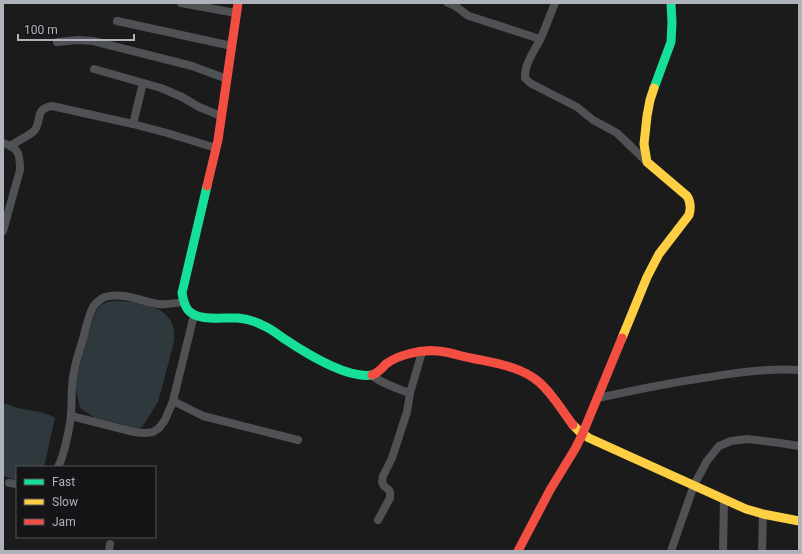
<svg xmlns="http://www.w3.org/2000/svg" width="802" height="554" viewBox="0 0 802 554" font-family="Roboto,sans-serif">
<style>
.water{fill:#2f383d}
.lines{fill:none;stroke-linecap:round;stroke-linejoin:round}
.street{stroke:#505154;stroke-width:8}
.fast{stroke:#16e098;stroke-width:9}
.slow{stroke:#ffcf43;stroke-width:9}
.jam{stroke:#f24e42;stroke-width:9}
</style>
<rect width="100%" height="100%" fill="#1b1b1b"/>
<g class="water">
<path d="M113,301c30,0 69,6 60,45l-15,56 -16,25 -7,2 -7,-2 -7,-3 -26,-6 -15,-10 -4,-18v-9l10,-41 10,-29 5,-6 6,-3z"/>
<path d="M3,403c5,2 10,3 15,5 13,3 27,3 37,10l-11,49h-27v13l-14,-4z"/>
</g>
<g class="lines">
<g class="street">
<polyline points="181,3 236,13"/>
<path d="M448,3c11,3 12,8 21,13l71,23"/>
<path d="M555,3c-5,12 -9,23 -14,35 -6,12 -17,26 -16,40l5,5 47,24 16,13 24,13 30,29"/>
<polyline points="117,21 232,46"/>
<polyline points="57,42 78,40 93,41 192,66 227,79"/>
<polyline points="94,69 161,88 182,97 199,107 221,116"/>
<polyline points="133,124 143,83"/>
<path d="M3,143c16,5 17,11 17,27l-17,61"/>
<path d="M10,146c8,-5 16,-9 23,-14 10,-9 0,-23 19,-26l81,18 34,9 49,15"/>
<path d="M371,375c12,9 25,13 39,18"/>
<path d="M598,398c37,-8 74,-16 112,-21 29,-5 59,-9 89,-7"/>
<polyline points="173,401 203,416 298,440"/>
<polyline points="71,416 134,432 145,433 153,432 159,428 165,420 173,401 194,315"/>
<path d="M58,467c6,-11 12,-40 13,-53 1,-12 0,-25 2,-37 2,-13 6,-26 10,-38 3,-11 5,-22 10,-32 3,-4 7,-8 12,-10 17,-5 36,4 53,7 9,1 17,-1 25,-2"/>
<polyline points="9,483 17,484"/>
<polyline points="378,520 390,498 390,492 389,490 384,486 382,482 383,476 392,458 403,424 407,412 410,393 422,352"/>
<polyline points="109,551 110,544"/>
<polyline points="671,551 694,485 707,461 719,446 731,441 747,439 780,443 799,446"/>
<polyline points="723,551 724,499"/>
<polyline points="762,551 763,514"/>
</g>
<g class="fast">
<polyline points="654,88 671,42 672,23 671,3"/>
<path d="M207,186l-25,107c1,6 2,12 6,17 10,12 36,7 50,8 8,1 17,3 24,7 8,3 14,8 21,13 21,14 63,41 89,37"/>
</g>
<g class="slow">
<path d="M622,338l25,-61 12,-23 30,-39c2,-7 2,-13 -2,-19l-40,-34 -3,-18 3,-28 3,-16 4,-12"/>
<polyline points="573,425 580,432 589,438 746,509 763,514 799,521"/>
</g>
<g class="jam">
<polyline points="207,186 218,140 238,3"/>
<path d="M372,375c6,-2 10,-7 14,-11 7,-5 14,-8 22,-10 10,-3 20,-4 30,-3 12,1 22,5 33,7 23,5 49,8 68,24 14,12 23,29 34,43"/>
<polyline points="518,551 550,490 575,449 582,435 622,338"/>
</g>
</g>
<rect width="802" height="554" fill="none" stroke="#aeb3bb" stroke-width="8"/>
<rect x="16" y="466" width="140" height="72" fill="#151517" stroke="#525459"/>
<rect x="24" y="479" width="20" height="6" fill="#16e098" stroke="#525459"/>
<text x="52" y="486" font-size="12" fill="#aeb3bb">Fast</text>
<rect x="24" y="499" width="20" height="6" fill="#ffcf43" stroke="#525459"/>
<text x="52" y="506" font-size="12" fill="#aeb3bb">Slow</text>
<rect x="24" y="519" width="20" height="6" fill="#f24e42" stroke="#525459"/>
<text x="52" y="526" font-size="12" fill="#aeb3bb">Jam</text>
<path d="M18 34v6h116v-6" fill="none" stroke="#aeb3bb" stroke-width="2"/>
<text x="24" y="34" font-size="12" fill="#aeb3bb" stroke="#151517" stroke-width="3" paint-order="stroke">100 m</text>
</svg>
